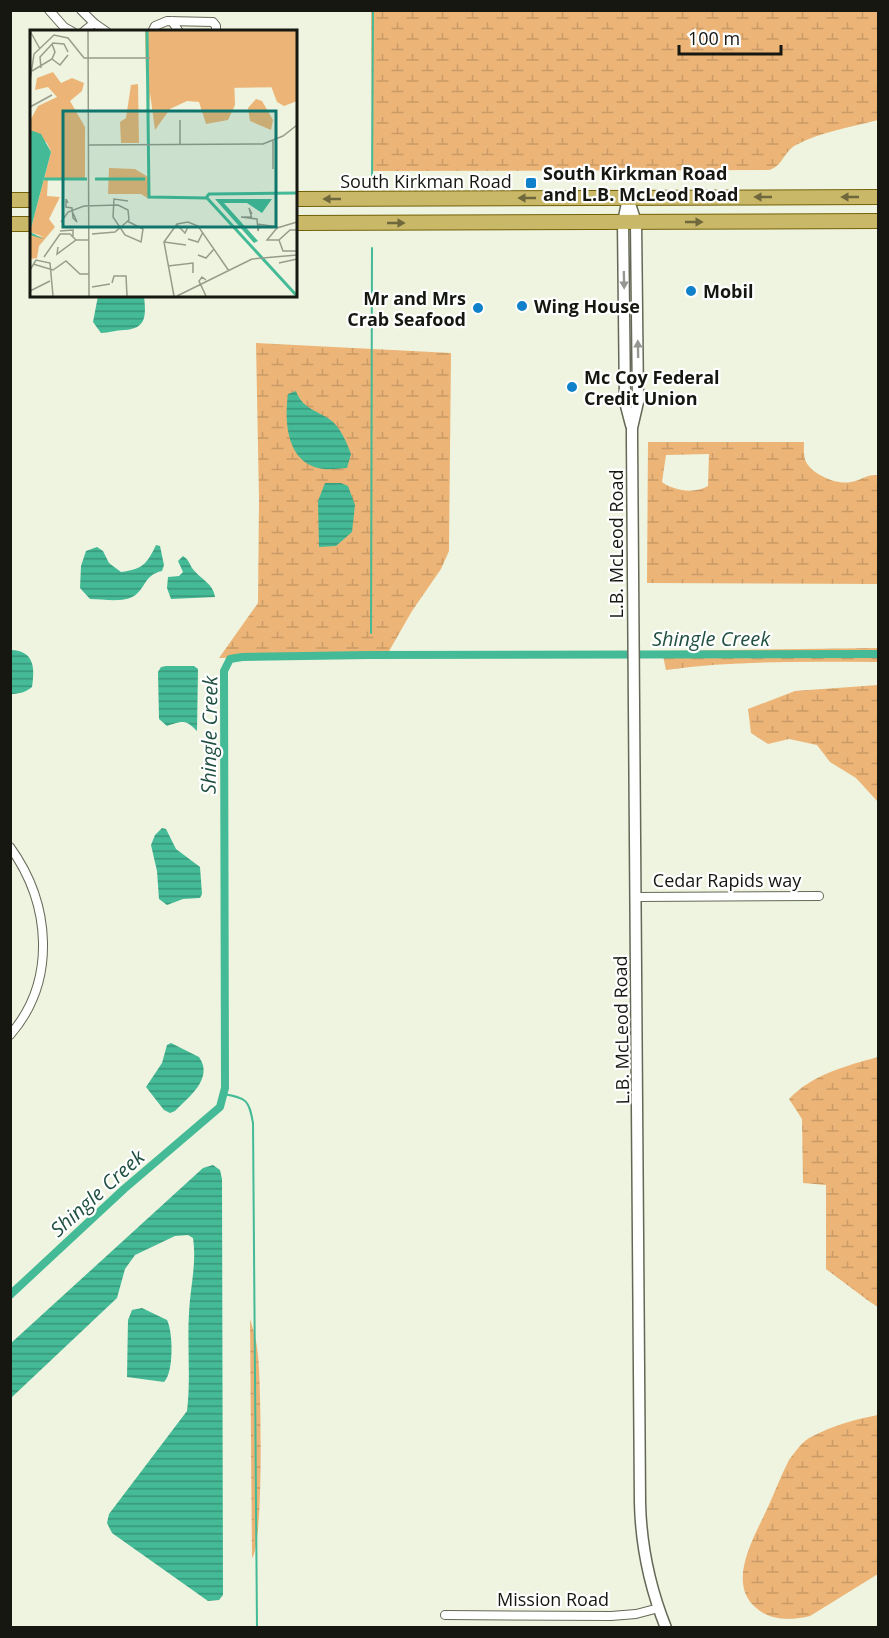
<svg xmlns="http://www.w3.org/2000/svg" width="889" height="1638" viewBox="0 0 889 1638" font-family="'Open Sans',sans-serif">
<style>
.wetland{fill:url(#wetland-marsh);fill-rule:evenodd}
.water{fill:url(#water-rules)}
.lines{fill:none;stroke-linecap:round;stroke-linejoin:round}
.stream{stroke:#44ba97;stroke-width:2}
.canal{stroke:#44ba97;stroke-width:8}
.minor-casing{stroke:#646957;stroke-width:10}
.tertiary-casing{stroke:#646957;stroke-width:13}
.primary-casing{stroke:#736108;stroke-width:16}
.minor{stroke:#fff;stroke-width:8}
.tertiary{stroke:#fff;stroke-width:10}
.primary{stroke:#c9b868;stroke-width:14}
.oneway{fill:#6f683c}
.oneway2{fill:#969793}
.poi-dot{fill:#0e81ca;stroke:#fff;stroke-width:2}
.labels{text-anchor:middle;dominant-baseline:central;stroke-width:4.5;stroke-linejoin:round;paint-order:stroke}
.poi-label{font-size:18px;font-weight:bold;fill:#151710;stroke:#fff;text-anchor:start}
.street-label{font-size:18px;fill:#151710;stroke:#fff}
.water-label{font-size:20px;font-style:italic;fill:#1f5041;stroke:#fff}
.inset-river{fill:none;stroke:#44ba97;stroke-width:3}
.inset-road{fill:none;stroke:#979c8c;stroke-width:1.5}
.view{fill:#0f766e;fill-opacity:0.15;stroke:#0f766e;stroke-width:3}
.inset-edge{fill:none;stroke:#151710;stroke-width:3}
</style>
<defs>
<pattern id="wetland-marsh" width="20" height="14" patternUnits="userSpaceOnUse" patternTransform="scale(1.5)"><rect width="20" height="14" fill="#ecb577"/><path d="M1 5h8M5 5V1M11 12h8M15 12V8" fill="none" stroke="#ca9b66"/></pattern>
<pattern id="water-rules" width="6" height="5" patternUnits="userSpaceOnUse" patternTransform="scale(1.5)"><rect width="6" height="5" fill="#44ba97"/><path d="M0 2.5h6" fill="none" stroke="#38967a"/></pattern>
</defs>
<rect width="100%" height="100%" fill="#eef4df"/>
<g class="wetland">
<path d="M371,11h507v109c-26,7 -58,12 -82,25 -12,6 -13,21 -27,25l-397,1z"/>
<polygon points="256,343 451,353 449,551 441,569 412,611 388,653 219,658 258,603 259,499"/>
<path d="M648,442h156c0,7 -1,17 4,23 8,11 30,20 43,17 11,-2 16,-8 27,-7v109l-231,-1zM709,454l-1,32c-13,8 -34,5 -46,-4l4,-27z"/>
<path d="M878,648v14c-71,0 -142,-2 -212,8l-4,-19z"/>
<polygon points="878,685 878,802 856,778 830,762 817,745 789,739 768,744 751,733 748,709 795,691"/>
<path d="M878,1057v250l-8,-5 -44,-33v-84l-23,-2 -1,-64 -13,-20c24,-25 57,-33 89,-42z"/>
<path d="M250,1319c4,12 7,24 8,36 3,28 6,188 -6,203z"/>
<path d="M878,1415v159l-68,42c-16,4 -36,5 -50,-5 -37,-25 -5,-75 8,-104 7,-16 13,-31 21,-47 7,-9 13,-19 24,-24 19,-10 43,-17 65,-21z"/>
</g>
<g class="water">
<path d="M98,296h46c2,19 3,33 -20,34 -8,0 -15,3 -23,3l-8,-11z"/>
<path d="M296,391c6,18 23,20 36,30 9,8 15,22 19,33l-4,14c-7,0 -16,2 -23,1 -37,-4 -40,-46 -36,-75z"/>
<polygon points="325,483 341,483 348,486 355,505 352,532 336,546 319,547 318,501"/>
<path d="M156,545l4,1 4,19 -2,6c-18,4 -16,17 -28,25 -11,7 -31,3 -44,3l-10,-11 1,-22 5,-15 11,-4 6,4 6,12 12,9c22,-3 26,-8 35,-27z"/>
<path d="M183,556c6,4 6,7 9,12 8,11 21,15 23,29l-44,2 -4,-11 1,-11 11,-1 4,-4 -5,-11z"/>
<path d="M11,650c23,1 24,17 21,37 -6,5 -13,7 -21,7z"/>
<path d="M166,666h28l4,3 -1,62c-12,-12 -14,-10 -30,-5l-8,-7 -1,-47 3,-5z"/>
<polygon points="162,828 166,829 176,849 200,867 202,894 200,898 183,899 167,905 159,899 157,871 151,845 155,835"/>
<path d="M171,1043l28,14c15,21 -10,40 -24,54l-5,2 -6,-3 -18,-23 16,-24 5,-18z"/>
<path d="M213,1165l7,5 2,9 1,416 -4,5 -11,1 -96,-68 -5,-10 2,-9 78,-103c4,-33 0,-66 2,-98 1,-25 8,-50 4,-75l-5,-3 -13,1 -40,19 -10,14 -8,29 -106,100 -1,-54 193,-176z"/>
<path d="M142,1308l25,12c6,12 7,52 -3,62l-37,-5 1,-57 4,-10z"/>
</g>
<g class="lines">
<g class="stream">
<polyline points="372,183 373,10"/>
<polyline points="371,633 372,248"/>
<path d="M223,1094c24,4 26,6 30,29l4,505"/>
</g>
<polyline class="canal" points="10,1295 124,1189 220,1107 225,1088 224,671 230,659 242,657 369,655 878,654"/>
<defs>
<g id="minor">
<polyline points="49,10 64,27 73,32"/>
<polyline points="81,10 94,23 107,32"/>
<polyline points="172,21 179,32"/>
<polyline points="83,32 94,23"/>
<polyline points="152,32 155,26 167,21 213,22 216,26 216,32"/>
<path d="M10,847c41,57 47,134 0,188"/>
<polyline points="636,897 819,896"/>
<polyline points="445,1615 611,1616 636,1614 659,1608"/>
</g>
<g id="tertiary">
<path d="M628,198l8,24 2,180 -6,26v12l8,1063c1,42 10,85 26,125"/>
<polyline points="628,198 623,222 625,402 631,425"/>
</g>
<g id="primary">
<polyline points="296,199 878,197"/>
<polyline points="10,200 32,200"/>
<polyline points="296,223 878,221"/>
<polyline points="10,224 32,224"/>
</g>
</defs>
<use href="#minor" class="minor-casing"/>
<use href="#tertiary" class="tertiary-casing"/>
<use href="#primary" class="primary-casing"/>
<use href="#minor" class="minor"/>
<use href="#tertiary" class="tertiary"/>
<use href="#primary" class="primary"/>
</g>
<defs><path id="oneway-solid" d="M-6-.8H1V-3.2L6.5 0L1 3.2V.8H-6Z" transform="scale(1.5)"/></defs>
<g class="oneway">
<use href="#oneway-solid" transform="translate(763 197) rotate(180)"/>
<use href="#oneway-solid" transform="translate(850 197) rotate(180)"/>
<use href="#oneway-solid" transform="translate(527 198) rotate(180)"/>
<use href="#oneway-solid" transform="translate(332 199) rotate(180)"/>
<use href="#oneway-solid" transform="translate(694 222)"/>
<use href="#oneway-solid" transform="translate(396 223)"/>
</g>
<g class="oneway2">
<use href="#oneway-solid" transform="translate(624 280) rotate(89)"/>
<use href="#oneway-solid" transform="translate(638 349) rotate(-91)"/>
</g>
<g class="poi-dot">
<rect x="525" y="177" width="12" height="12" rx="3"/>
<circle cx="691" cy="291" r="6"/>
<circle cx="522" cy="306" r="6"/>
<circle cx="478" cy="308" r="6"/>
<circle cx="572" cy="387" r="6"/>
</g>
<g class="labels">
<g class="poi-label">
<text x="543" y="173">South Kirkman Road<tspan x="543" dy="21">and L.B. McLeod Road</tspan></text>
<text x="703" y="291">Mobil</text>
<text x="466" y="298" text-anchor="end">Mr and Mrs<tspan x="466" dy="21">Crab Seafood</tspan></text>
<text x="534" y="306">Wing House</text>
<text x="584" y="377">Mc Coy Federal<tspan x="584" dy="21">Credit Union</tspan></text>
</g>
<g class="street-label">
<text x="426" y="181">South Kirkman Road</text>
<text transform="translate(616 544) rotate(-90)">L.B. McLeod Road</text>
<text x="727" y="880">Cedar Rapids way</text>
<text transform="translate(621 1030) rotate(-91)">L.B. McLeod Road</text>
<text x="553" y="1599">Mission Road</text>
</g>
<g class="water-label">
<text x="711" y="638">Shingle Creek</text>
<text transform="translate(209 735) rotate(-89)">Shingle Creek</text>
<text transform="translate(97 1193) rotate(-42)">Shingle Creek</text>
</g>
</g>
<g transform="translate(30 30)">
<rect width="267" height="267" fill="#eef4df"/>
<path d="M115,1h152v56l-74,1 -77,-13z" fill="#ecb577"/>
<path d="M163,1h80l-39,43 1,31 -7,15 -22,4 -7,-22 -12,-1 -17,8 -15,21 -5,-37 -2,48 -1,-100 18,-4 13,6 -7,30 14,3 29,-15 -16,-16zM252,26l15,4v41l-13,5 -7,-4 -12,-32 3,-12zM23,42l8,11 11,-5 12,5 -2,8 -12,10 15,26v52h-37l-1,17 13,1 -11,22 6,8 -16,19 -2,12 -7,1v-24l14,2 -14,-5 21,-80 -4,-9 -17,-13v-9l8,-15 19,-9 -9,-10 -13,3 2,-12zM108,54l1,59h-18l-1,-21 6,-4 5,-33zM226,69l6,2 11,19 -2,10 -21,-9 -2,-13zM79,138l26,1 13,8 1,22 -8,-5h-33z" fill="#ecb577"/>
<path d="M0,100l11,4 10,18 -21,80 14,7 -14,-4zM185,169h57l-10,14 -15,-10h-23l34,38 -4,2z" fill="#44ba97"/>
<path class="inset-river" d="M117,1l2,166 58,1 90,98M14,149h43M65,149h50M176,168l3,-4 88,-1"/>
<path class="inset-road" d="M0,1l10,18M58,1l1,265M22,29l8,6 8,-10M11,38l-1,-11 13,-14 11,1 4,8M2,41l20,-12 3,-7 -3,-8M0,51l4,-27 20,-19 14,3 16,20h66M0,77l22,-12M150,90v24M243,111v28M59,115l174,-1 20,-8 14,-11M38,173l-2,-4v8l6,1 1,10 4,4 -4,-9M222,184l-3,-6 3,11M36,185l-5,7 7,-10 16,-6 34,-1 10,5 1,10 -14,12 -23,2M222,187h-11l16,2 1,12 2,-7M97,191l16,8 -2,13 -16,-7 -12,-18 1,-18 14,2M146,194l9,9 3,-6M227,194l21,3M267,200h-7l-11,10 4,11h14M30,201l13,-1v6M158,209l10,3 5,-10M249,210h-12l10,-12 20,-6M134,212l22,3M28,217l-1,7 19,-14h13M168,225l8,3 8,-9M14,227l16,-23h10l6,6M249,233l18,-4M3,234l20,6 13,-9 14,13h9M138,236l25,-3v10M0,240l6,-10 14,3 3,33M176,250l-4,-3 -3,4 7,15M82,253l2,-7h12l1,20M62,257l18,-3M0,261l20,-10M144,266l-10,-54 13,-18 11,-2 10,4 31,45M147,266l75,-37 45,-4"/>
<path class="view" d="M33,81h213v116h-213z"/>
<rect width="267" height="267" class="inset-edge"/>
</g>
<rect width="889" height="1638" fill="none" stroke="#151710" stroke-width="24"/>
<path d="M679 45v9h102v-9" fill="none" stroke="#151710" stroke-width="3"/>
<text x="688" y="45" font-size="18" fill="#151710" stroke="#ffffff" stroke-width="4.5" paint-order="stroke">100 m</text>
</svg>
